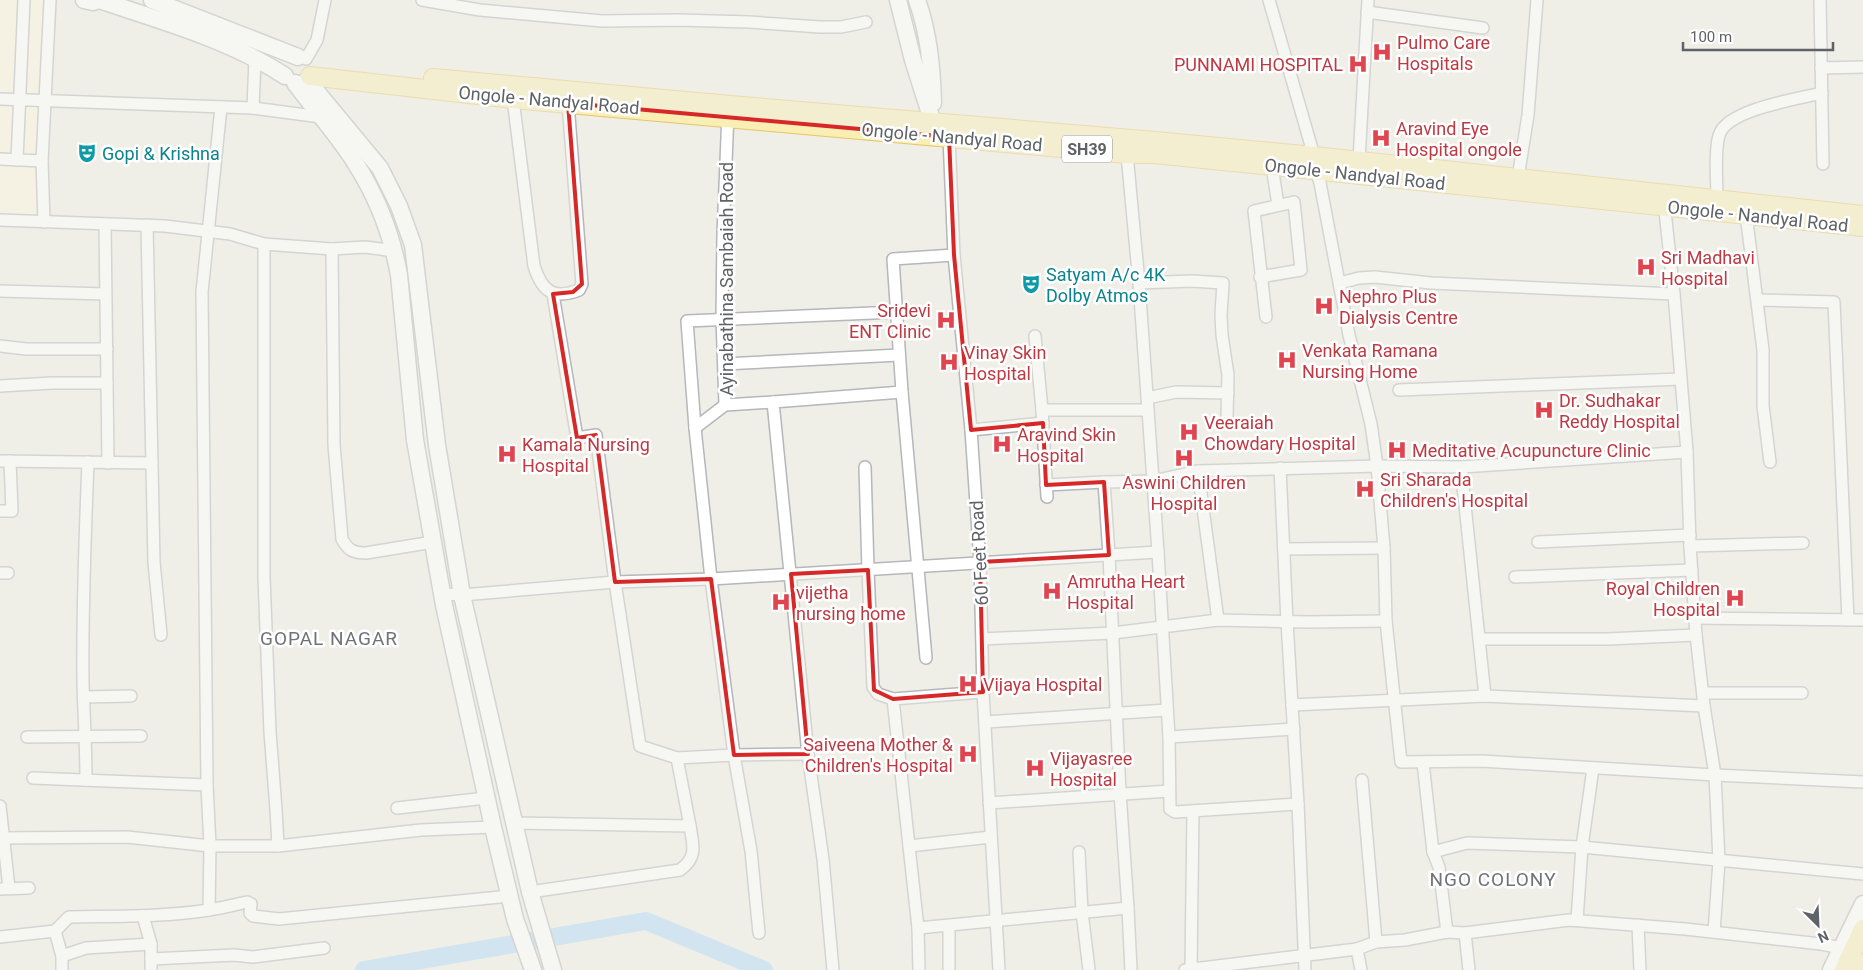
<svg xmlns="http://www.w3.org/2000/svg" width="1863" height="970" viewBox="0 0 1863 970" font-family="Roboto,sans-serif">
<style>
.commercial{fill:#fcf5e0}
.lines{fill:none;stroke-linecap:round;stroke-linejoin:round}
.river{stroke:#aed8f9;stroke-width:18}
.street-casing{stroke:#b4b7bb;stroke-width:14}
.secondary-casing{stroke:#b3b6ba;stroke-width:19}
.primary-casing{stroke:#e7c468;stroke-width:20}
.street{stroke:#fff;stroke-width:11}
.secondary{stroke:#fff;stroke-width:16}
.primary{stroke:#f9eeb3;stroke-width:18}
.marked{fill:none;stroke:#d62828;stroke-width:4;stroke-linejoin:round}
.labels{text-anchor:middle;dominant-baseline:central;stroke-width:5;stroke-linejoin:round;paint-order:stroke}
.shield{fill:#fff;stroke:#8f9194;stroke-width:1}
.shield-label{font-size:16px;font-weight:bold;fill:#5f6266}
.health-label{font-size:18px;fill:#be3a42;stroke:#fff;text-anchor:start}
.street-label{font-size:18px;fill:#5f6266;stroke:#fff}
.culture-label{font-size:18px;fill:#0d838f;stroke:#fff;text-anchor:start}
.neighbourhood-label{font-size:19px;letter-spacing:1px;fill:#707478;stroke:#fff}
</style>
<rect width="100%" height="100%" fill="#efeee7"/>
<polygon class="commercial" points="0,0 45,0 39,215 0,213"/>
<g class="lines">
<polyline class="river" points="364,970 646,921 764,970"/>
<defs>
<g id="street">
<polyline points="422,0 480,10 602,21 678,20 749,22 820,27 841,27 866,22"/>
<polyline points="1269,0 1314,156"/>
<polyline points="1820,0 1823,164"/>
<polyline points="1367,12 1483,28"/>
<polyline points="306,59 317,40 325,0"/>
<polyline points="1821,68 1863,67"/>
<polyline points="0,99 253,108 321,117"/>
<path d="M513,99l21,167c8,25 19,34 45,24l3,-6 -14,-181"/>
<polyline points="253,108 255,59"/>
<polyline points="728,113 723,235 722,318 725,405 773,402"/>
<polyline points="949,137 954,255 971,430 980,562 983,692 999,970"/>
<polyline points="0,159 42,161"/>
<polyline points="17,160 24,0"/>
<polyline points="1359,160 1368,0"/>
<polyline points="1272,166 1278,205"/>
<polyline points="1316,170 1320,183 1349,335 1371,424 1377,466 1384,548 1386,621 1401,762 1481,761 1715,775 1863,782"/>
<polyline points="1517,184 1528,115 1537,0"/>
<path d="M1717,198c0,-15 -3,-52 3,-65 10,-24 78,-34 102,-40"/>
<polyline points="1664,202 1674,294 1687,452 1690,546 1696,635 1704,706 1715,775 1719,861 1714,932"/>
<polyline points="1746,214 1763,350 1763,406 1770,462"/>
<polyline points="0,220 165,226 230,234 264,244 332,249 365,247 395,251"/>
<polyline points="44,222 42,161 50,0"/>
<polyline points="105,224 108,463"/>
<polyline points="147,225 154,562 161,635"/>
<polyline points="264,244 264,577 270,732 276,809 278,846"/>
<path d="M332,249l2,196 8,94c6,11 11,14 24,14l67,-11"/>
<polyline points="1260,277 1301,270 1294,202 1254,211 1266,317"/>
<polyline points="1139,283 1192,281 1223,283 1221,315 1222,335 1228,375 1227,417"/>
<polyline points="1340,283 1359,278 1375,277 1431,283 1674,294"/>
<polyline points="0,291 105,294"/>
<polyline points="1758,300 1834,302 1848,620"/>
<polyline points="1035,336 1042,410 1047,497"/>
<polyline points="0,346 26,349 107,349"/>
<polyline points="724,364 899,355"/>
<polyline points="0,386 52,383 107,383"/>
<polyline points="1399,390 1681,379"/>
<polyline points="902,392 926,658"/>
<polyline points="1147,398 1176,392 1228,393"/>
<polyline points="1042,410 1148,410"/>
<polyline points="695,428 725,405"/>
<polyline points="971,430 1043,423"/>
<polyline points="0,461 152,463"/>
<polyline points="865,467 868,570 873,687 878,694 893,699"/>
<polyline points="1461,467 1485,696"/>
<polyline points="1280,468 1287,622 1298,804 1305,970"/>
<polyline points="1198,471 1218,620"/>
<polyline points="1046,485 1104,482"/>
<polyline points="0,511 12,511 10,461"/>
<polyline points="1538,542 1690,535"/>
<polyline points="1690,546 1803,543"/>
<polyline points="1284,549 1384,548"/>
<polyline points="1158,552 1169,737 1170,809 1175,812 1298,804"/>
<polyline points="0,573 8,573"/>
<polyline points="1515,577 1692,570"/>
<polyline points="443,594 462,595 615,582 711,579 1158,552 1153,481 1198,471 1377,466 1461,467 1687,452"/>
<polyline points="1696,618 1863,620"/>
<polyline points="982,639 1113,633 1218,620 1308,622 1386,621"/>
<polyline points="1479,639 1607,639 1696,635"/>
<polyline points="1703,693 1802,693"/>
<polyline points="84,697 131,696"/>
<polyline points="1292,705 1485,696 1704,706"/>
<polyline points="986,722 1167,710"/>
<polyline points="27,737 141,736"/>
<polyline points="1169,737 1294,729"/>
<polyline points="808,754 734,755 711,579 695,428 687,321 896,312"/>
<polyline points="677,758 734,755 751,851 759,933"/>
<polyline points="1423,763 1433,852 1439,867 1447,932"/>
<polyline points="33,778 207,785"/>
<path d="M86,780c0,-32 -2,-64 -3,-96 -1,-74 2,-148 5,-222"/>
<polyline points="1362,780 1376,942"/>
<polyline points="989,803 1169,791"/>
<polyline points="0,806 9,888"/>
<polyline points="397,808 486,798"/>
<polyline points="514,823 690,826 677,758 640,746 615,582 596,435 577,438 553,294"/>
<polyline points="0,838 127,837 210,846 278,846 421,830 493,827"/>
<polyline points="909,846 893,699 983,692"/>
<polyline points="1079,852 1082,912 1089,970"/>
<polyline points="1433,852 1467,843 1582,847 1863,874"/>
<polyline points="0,889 29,888"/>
<path d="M530,892l150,-22c18,-13 13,-25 10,-44"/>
<polyline points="1128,908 1131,970"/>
<polyline points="209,910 210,846 207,785 202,292 221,107"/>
<polyline points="143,916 151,944 151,970"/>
<polyline points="1577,920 1582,847 1593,768"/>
<polyline points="1638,925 1640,970"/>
<polyline points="949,926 949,970"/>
<polyline points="918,928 1128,908 1120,793 1109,555 1104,482 1153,481 1139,283 1127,154"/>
<polyline points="1465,933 1469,970"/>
<polyline points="0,937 55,931"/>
<polyline points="1357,949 1361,970"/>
<polyline points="62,956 86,948 151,944"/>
<polyline points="151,959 234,955 253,957 324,948"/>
<polyline points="1191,969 1193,811"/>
<path d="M62,970v-14l-7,-25 14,-14c47,-1 94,0 140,-7 13,-2 25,-5 38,-8l4,2 -1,9 3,3 26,3 231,-23"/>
<polyline points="833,970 823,859 808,754 773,402 902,392 893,259 954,255"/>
<polyline points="919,970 918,928 909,846 991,837"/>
<polyline points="1185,970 1357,949 1376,942 1405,940 1447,932 1465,933 1569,920 1685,929 1821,944 1841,948"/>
</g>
<g id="secondary">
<polyline points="84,0 93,2 99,0"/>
<path d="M99,0c63,21 131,40 186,76"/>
<polyline points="152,0 298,57"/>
<polyline points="898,0 913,60 933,123"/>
<path d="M917,0c12,34 15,68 16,103"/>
<polyline points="307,80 380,168 399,206 413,245 437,445 462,595 530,892 553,970"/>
<path d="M295,83c20,27 43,52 61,81 21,33 36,72 43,111l16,165 29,165 49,222 22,92 18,51"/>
<polyline points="1831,970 1863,904"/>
</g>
<g id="primary">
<polyline points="310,76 513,99 1127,154 1154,154 1233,162 1863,227"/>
<polyline points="433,78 730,105 1155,141 1314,156 1863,215"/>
<polyline points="1844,970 1863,929"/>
<polyline points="1860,970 1863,964"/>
</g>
</defs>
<use href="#street" class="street-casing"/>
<use href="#secondary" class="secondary-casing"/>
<use href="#primary" class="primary-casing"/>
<use href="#street" class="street"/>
<use href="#secondary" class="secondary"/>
<use href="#primary" class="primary"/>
</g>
<path d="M0 0H1863V970H0ZM568,103l381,34 5,118 17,175 72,-7 3,62 58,-3 5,73 -129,7 3,130 -90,7 -19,-9 -6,-120 -77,4 17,180 -74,1 -23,-176 -96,3 -19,-147 -19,3 -24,-144 20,-2 9,-8z" fill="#efeee7" fill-opacity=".55" fill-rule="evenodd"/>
<path class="marked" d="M568,103l381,34 5,118 17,175 72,-7 3,62 58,-3 5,73 -129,7 3,130 -90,7 -19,-9 -6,-120 -77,4 17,180 -74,1 -23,-176 -96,3 -19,-147 -19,3 -24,-144 20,-2 9,-8z"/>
<defs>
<symbol id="hospital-bare" viewBox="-9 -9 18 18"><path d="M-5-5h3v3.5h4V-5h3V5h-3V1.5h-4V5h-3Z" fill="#e0444e" stroke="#fff" stroke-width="2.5" paint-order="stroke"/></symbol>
<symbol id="theatre-bare" viewBox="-9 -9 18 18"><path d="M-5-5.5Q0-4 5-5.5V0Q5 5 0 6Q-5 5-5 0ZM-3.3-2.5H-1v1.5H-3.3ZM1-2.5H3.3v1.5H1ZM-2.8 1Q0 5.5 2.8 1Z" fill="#0f9aa8" stroke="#fff" stroke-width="2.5" paint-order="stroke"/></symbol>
</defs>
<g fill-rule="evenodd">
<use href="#hospital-bare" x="1368" y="38" width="28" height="28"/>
<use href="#hospital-bare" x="1344" y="50" width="28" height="28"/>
<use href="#hospital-bare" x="1367" y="124" width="28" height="28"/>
<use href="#theatre-bare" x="73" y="139" width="28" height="28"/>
<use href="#hospital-bare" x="1632" y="253" width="28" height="28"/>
<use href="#theatre-bare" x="1017" y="270" width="28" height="28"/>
<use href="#hospital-bare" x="1310" y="292" width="28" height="28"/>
<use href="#hospital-bare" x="932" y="306" width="28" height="28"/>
<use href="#hospital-bare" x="1273" y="346" width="28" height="28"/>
<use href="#hospital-bare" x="935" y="348" width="28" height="28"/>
<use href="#hospital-bare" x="1530" y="396" width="28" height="28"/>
<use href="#hospital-bare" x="1175" y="418" width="28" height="28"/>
<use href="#hospital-bare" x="988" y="430" width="28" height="28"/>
<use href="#hospital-bare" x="1383" y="436" width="28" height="28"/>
<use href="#hospital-bare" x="493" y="440" width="28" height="28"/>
<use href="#hospital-bare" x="1170" y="444" width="28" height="28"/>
<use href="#hospital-bare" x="1351" y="475" width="28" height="28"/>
<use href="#hospital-bare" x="1038" y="577" width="28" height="28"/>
<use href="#hospital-bare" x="1721" y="584" width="28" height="28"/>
<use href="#hospital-bare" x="767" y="588" width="28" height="28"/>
<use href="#hospital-bare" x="954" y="670" width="28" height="28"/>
<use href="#hospital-bare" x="954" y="740" width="28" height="28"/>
<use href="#hospital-bare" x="1021" y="754" width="28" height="28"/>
</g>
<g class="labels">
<rect class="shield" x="1062" y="135.5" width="50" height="27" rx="4"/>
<g class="shield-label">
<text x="1087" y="149">SH39</text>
</g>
<g class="health-label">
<text x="1397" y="42">Pulmo Care<tspan x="1397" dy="21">Hospitals</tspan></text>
<text x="1343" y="64" text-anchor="end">PUNNAMI HOSPITAL</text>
<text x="1396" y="128">Aravind Eye<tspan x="1396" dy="21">Hospital ongole</tspan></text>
<text x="1661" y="257">Sri Madhavi<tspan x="1661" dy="21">Hospital</tspan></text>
<text x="1339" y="296">Nephro Plus<tspan x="1339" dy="21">Dialysis Centre</tspan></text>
<text x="931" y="310" text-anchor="end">Sridevi<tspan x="931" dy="21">ENT Clinic</tspan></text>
<text x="1302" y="350">Venkata Ramana<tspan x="1302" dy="21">Nursing Home</tspan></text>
<text x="964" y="352">Vinay Skin<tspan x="964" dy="21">Hospital</tspan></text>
<text x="1559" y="400">Dr. Sudhakar<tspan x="1559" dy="21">Reddy Hospital</tspan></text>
<text x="1204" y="422">Veeraiah<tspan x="1204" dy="21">Chowdary Hospital</tspan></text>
<text x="1017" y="434">Aravind Skin<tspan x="1017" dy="21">Hospital</tspan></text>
<text x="522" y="444">Kamala Nursing<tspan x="522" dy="21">Hospital</tspan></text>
<text x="1412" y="450">Meditative Acupuncture Clinic</text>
<text x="1380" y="479">Sri Sharada<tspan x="1380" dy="21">Children's Hospital</tspan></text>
<text x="1184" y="482" text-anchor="middle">Aswini Children<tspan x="1184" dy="21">Hospital</tspan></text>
<text x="1067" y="581">Amrutha Heart<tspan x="1067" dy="21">Hospital</tspan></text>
<text x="1720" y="588" text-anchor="end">Royal Children<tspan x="1720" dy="21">Hospital</tspan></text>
<text x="796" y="592">vijetha<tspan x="796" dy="21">nursing home</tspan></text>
<text x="983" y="684">Vijaya Hospital</text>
<text x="953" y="744" text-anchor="end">Saiveena Mother &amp;<tspan x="953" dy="21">Children's Hospital</tspan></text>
<text x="1050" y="758">Vijayasree<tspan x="1050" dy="21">Hospital</tspan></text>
</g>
<g class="street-label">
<text transform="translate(549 100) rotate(5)">Ongole - Nandyal Road</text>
<text transform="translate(952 137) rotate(5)">Ongole - Nandyal Road</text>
<text transform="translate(1355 174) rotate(6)">Ongole - Nandyal Road</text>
<text transform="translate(1758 216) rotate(6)">Ongole - Nandyal Road</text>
<text transform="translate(726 279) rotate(-90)">Ayinabathina Sambaiah Road</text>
<text transform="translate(979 553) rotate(-93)">60 Feet Road</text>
</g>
<g class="culture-label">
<text x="102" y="153">Gopi &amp; Krishna</text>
<text x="1046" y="274">Satyam A/c 4K<tspan x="1046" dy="21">Dolby Atmos</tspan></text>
</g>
<g class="neighbourhood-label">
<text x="329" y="638">GOPAL NAGAR</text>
<text x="1493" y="879">NGO COLONY</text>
</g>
</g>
<g transform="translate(1818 925) rotate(156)" stroke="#ffffff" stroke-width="4" paint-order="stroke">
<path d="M0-4L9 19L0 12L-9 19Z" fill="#5f6266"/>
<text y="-8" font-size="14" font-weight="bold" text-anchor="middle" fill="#5f6266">N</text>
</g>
<path d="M1683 42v8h150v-8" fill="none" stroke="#5f6266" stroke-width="2.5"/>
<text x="1690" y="42" font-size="15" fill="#5f6266" stroke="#ffffff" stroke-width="4" paint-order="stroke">100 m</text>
</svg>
